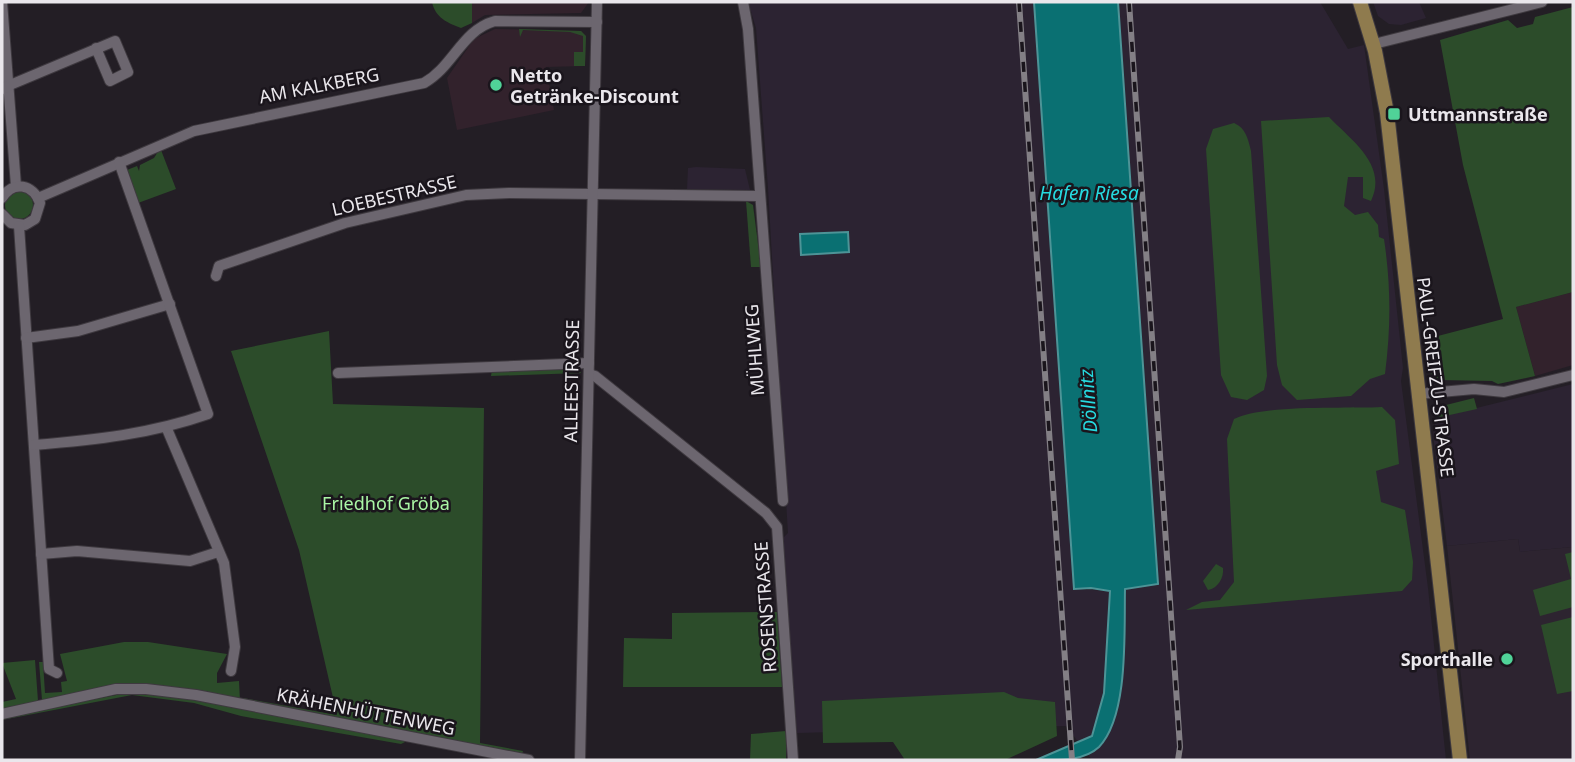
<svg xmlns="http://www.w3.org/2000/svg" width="1575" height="762" viewBox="0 0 1575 762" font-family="'Noto Sans',sans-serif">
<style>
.commercial{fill:#32222c}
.industrial{fill:#2c2332}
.built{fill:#2d2430}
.green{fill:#2c4c2a}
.water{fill:#0a7072;stroke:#4d9497;stroke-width:2}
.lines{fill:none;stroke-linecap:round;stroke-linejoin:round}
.minor-casing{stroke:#3e393f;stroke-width:12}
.major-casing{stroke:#3e393f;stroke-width:16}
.minor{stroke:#6c666f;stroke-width:10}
.major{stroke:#8f7b4e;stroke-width:14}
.rail-casing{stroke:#837f85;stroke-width:6}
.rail{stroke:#1a151c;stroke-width:3.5;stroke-dasharray:10;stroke-linecap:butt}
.poi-dot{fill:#50d398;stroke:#1a151c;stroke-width:2.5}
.labels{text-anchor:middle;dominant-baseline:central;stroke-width:5;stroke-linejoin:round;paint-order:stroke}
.poi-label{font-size:18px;font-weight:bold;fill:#eae7ec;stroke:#1a151c;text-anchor:start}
.street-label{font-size:18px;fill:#eae7ec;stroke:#1a151c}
.park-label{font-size:18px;fill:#aaf6a5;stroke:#1a151c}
.water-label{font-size:19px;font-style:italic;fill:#26dae0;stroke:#1a151c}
</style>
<rect width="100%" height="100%" fill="#231e25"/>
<g class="commercial">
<polygon points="589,2 581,13 485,15 472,23 472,3 458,3"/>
<polygon points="495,29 581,31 586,36 585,66 546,67 554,110 457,130 447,78 474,39"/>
<polygon points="1573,292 1573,365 1535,376 1516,307"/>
</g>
<g class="industrial">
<polygon points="748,2 1034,2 1074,589 1110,591 1138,585 1151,481 1118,2 1320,2 1348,49 1364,45 1384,189 1403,368 1401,381 1428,588 1446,760 1092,760 1066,726 797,733 782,539 788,533 787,517 768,188 756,28"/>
<polygon points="1373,2 1419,2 1426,18 1401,25 1389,24 1378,16"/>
<polygon points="696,167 745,169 750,190 687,189 688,168"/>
<polygon points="1573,384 1573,547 1520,552 1518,539 1447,546 1433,435 1436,418"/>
</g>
<polygon class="built" points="1518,539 1520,552 1573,547 1573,760 1470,760 1447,546"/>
<g class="green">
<path d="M432,2l40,1v20l-11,5c-14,-5 -26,-11 -29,-26z"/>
<polygon points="1573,7 1573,292 1516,307 1535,376 1498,384 1492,381 1439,380 1431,374 1426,350 1434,348 1434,337 1503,319 1463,165 1440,40 1508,20 1517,28 1533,24 1535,17"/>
<polygon points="519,29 581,31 586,36 585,66 574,66 574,52 583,52 583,36 570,32 523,30 520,37"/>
<path d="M1329,117c23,24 59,48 42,84l-8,-3v-21h-15l-4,29 11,9 13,-3 10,13 1,12 5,2c7,47 7,88 1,135l-15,5 -19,17 -54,4 -15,-15 -5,-20 -16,-244z"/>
<path d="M1234,123c12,5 14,16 17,28l16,225 -3,14 -17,10 -16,-3 -10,-22 -15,-226 7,-20z"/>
<polygon points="159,150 161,150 176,189 138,203 127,170 137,166 139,171 140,165 154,158"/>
<circle cx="19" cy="205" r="14"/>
<polygon points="746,201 753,205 761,267 751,267"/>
<polygon points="329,331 333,404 484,408 480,743 523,751 522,754 244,702 243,698 337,715 299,550 231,351"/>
<polygon points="577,367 581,373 491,376 492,370"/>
<polygon points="1474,398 1477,409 1436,418 1446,405"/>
<path d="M1382,407l13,13 4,44 -23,7 5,31 24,8 8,52 -1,18 -10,11 -216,19 16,-8 18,-2 14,-18 -7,-143 7,-20c30,-15 112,-10 148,-12z"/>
<polygon points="1573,552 1573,607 1540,616 1533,590 1571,579 1565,554"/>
<path d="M1216,564l7,4c1,10 -5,20 -15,22l-5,-9z"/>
<polygon points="777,612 782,687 623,687 624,638 672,639 672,613"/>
<polygon points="1573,617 1573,691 1557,694 1541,625"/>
<polygon points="124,642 148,642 227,654 217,673 217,683 239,681 240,701 165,687 42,700 39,662 43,662 45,693 62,692 61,682 67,681 60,654"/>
<polygon points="35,660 38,701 2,709 2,702 16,699 2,663"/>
<polygon points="132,692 194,699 407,741 401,744 241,716 194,703 132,695 2,720 2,717"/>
<polygon points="1004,692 1018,698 1055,702 1057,736 1005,760 905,760 893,742 823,743 822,701"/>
<polygon points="786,731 786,760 750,760 751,734"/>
</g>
<g class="water">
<path d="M1034,2h84l40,582 -33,5c-1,42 4,127 -26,158 -16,15 -43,13 -63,13l56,-24 12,-43 6,-102 -19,-3 -17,1z"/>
<polygon points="848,232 849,252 801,255 800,234"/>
</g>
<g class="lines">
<defs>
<g id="minor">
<polyline points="2,2 16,186"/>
<polyline points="743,2 748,29 783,501"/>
<polyline points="1374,44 1542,2"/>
<polyline points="2,89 10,85 115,41 128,72 110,81 96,48"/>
<path d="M2,198c11,-18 31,-14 38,5l-5,16 -10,6 -14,-2 -9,-9"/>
<path d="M38,198l156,-67 230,-48c29,-16 38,-53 71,-62l102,1"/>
<polyline points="19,226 49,669 57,673"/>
<polyline points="216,276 219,266 345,223 466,195 509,193 758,196"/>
<polyline points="26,338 78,331 170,304"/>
<polyline points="338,373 589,363"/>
<polyline points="589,374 595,376 766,513 777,527 793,760"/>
<polyline points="1418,394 1474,389 1504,392 1573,375"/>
<polyline points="167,429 224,563 235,647 231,671"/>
<path d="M34,445c61,-5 117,-11 174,-31l-89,-252"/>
<polyline points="41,554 77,551 190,561 218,552"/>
<polyline points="2,714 116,689 146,689 196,695 529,760"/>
<polyline points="580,760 597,2"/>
</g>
<polyline id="major" points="1360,2 1375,51 1387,113 1460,760"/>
</defs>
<use href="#minor" class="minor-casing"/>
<use href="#major" class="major-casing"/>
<use href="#minor" class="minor"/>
<use href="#major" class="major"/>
<defs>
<g id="rail">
<polyline points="1019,2 1072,760"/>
<polyline points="1129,2 1180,747 1178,760"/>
</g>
</defs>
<use href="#rail" class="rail-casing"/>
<use href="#rail" class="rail"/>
</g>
<g class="poi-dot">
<circle cx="496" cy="85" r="7"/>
<rect x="1387" y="107" width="14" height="14" rx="3.5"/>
<circle cx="1507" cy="659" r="7"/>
</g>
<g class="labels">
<g class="poi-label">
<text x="510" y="75">Netto<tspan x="510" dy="21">Getränke-Discount</tspan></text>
<text x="1408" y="114">Uttmannstraße</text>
<text x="1493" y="659" text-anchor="end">Sporthalle</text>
</g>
<g class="street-label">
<text transform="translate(319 85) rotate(-11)">AM KALKBERG</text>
<text transform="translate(394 195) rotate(-13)">LOEBESTRASSE</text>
<text transform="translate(754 350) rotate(-94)">MÜHLWEG</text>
<text transform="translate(1436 377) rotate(83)">PAUL-GREIFZU-STRASSE</text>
<text transform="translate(571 381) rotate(-89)">ALLEESTRASSE</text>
<text transform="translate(765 607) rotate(-94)">ROSENSTRASSE</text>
<text transform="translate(366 711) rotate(11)">KRÄHENHÜTTENWEG</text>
</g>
<g class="park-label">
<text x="386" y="503">Friedhof Gröba</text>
</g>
<g class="water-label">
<text x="1089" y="193">Hafen Riesa</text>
<text transform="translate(1088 401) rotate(-94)">Döllnitz</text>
</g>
</g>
<rect width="1575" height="762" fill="none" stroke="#eae7ec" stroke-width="7"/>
</svg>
